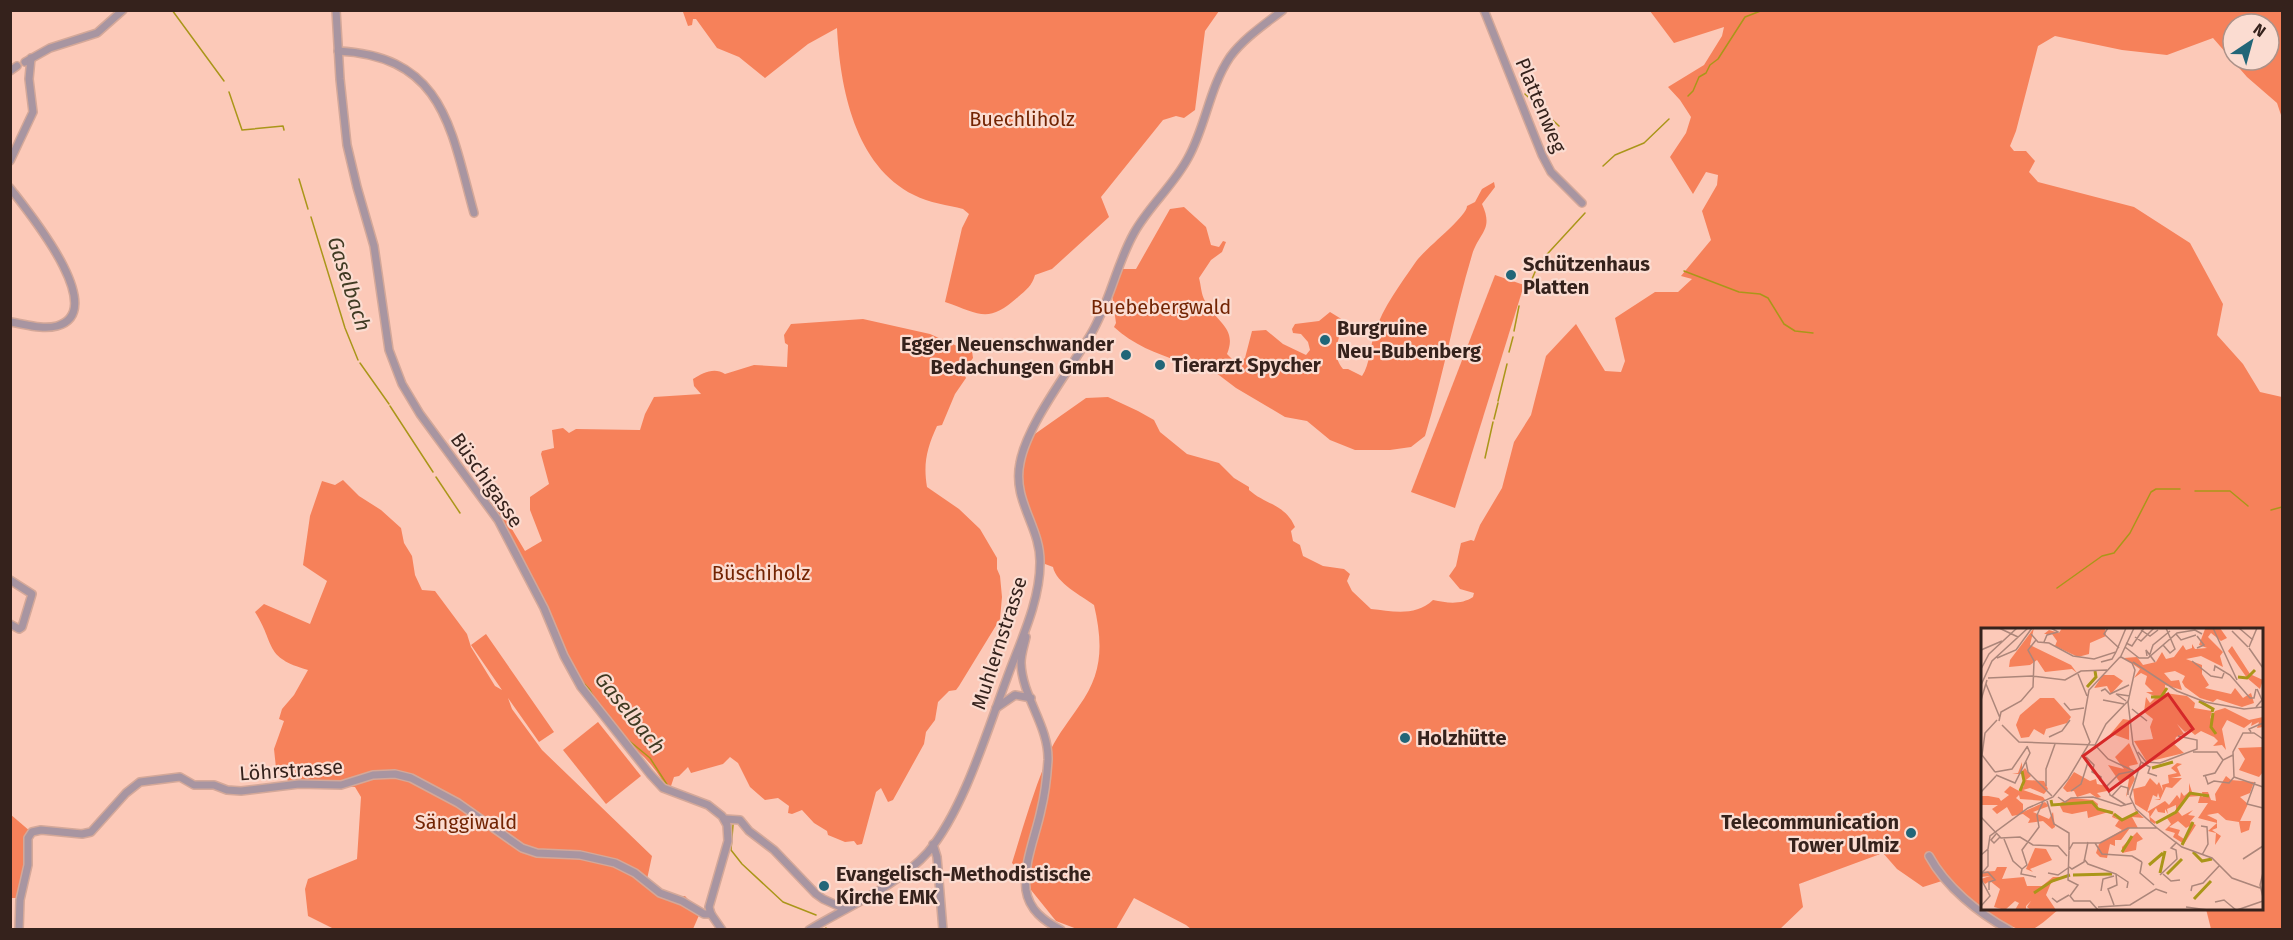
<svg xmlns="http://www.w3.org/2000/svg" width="2293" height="940" viewBox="0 0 2293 940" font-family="'Fira Sans',sans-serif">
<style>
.green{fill:#f6815a;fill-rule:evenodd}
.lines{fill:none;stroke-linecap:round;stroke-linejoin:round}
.stream{stroke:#aa9619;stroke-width:1.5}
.minor-casing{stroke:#d4a899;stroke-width:10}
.minor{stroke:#a895a1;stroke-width:7}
.poi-dot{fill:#226678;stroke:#fbdcd1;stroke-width:2}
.labels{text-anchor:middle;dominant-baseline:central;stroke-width:4.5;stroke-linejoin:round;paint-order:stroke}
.street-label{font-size:20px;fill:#35221c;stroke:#fbdcd1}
.park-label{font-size:20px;fill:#732403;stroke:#fbdcd1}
.poi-label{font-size:20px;font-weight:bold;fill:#35221c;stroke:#fbdcd1;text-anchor:start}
.water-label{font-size:21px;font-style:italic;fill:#403b23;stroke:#fbdcd1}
.inset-river{fill:none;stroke:#aa9619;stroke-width:3}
.inset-road{fill:none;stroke:#ac867a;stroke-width:1.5}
.view{fill:#d62828;fill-opacity:0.15;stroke:#d62828;stroke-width:3}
.inset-edge{fill:none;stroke:#35221c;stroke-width:3}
</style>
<rect width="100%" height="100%" fill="#fcc9b8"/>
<g class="green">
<path d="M678,11h541l-14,20 -10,79 -11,8 -8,-2 -13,4 -62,77 8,20 -57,52 -17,6c-3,11 -9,15 -17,22 -30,27 -38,17 -73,5l17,-74 7,-14 -6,-5c-15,-4 -34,-6 -49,-14 -59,-29 -74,-107 -77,-167l-29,16 -43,34 -26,-21 -22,-9 -21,-29h-3l-1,6 -4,1 -5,-14z"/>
<path d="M1650,11h632v107l-5,-15 -30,-26 -34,-39 -46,17 -45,-5 -67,-14 -17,10 -22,85 -6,15 4,5h12l9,10 -6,11 9,10 96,25 56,36 33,61 -6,31 26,29 17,28 22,5v532h-71l-5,-20 56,-1v-278h-280v278l77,1c-6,5 -19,17 -26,20 -21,9 -71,-36 -88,-49l-22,7 -26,-18 -14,-16 -84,31 4,23 -24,23 -588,-1 -5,-4 -52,-27 -18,31h-39l-21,-8 -25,-31 -2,-11 -17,-16c12,-39 23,-77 39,-114 8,-16 18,-28 28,-43 24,-33 24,-62 15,-101 -12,-9 -38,-22 -41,-38l-8,-3 -23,-63 -2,-34 12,-31 54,-38 22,-1 30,14 16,9 6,12 27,22 32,9 15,15 15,9v3c17,15 36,14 46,37l-4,4 2,10 7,4 3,11 20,10 21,3 6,5 -3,7 5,10 19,18c21,2 44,8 62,-9 14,3 28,5 40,-3l1,-4 -14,-4 -11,-13 7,-10 5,-23 10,-3 3,1 6,-16 22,-37 12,-46 17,-27 15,-59 30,-32 29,47 16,1 4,-11 -10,-43 40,-26h23l14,-13 -11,-3 30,-36 -9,-29 15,-26 1,-10 -12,-3 -13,22 -23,-37 16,-24 5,-16 -11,-17 -12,-13 36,-22 18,-29 2,-9 -50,16zM2233,24h36v36h-36z"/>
<path d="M1494,182l1,5 -13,17c12,26 -3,28 -10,51 -18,60 -29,122 -47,181l-14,11 -21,3h-35l-25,-10 -23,-19 -22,-4 -49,-29 -29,-22 -12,-3 -7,-8 -7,7c-25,-9 -48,-17 -67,-35l2,-4 -4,-28 10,-26h14l34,-60 14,-2 22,20 5,18 8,2 4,-6 3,1 -4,10 -11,8 -12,18c2,7 2,16 6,23 10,21 33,26 22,53l10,10 8,-6 7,-27 14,-1 17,14 23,11 4,-5 -2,-8 -7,-8 -8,-1 -1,-4 3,-5 24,-3 11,-9 13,8c-2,20 -14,31 0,49h5l14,7c8,-11 8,-31 13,-44 8,-25 25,-47 40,-69 9,-14 52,-46 52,-57l8,-4 7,-13z"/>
<polygon points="1495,275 1524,285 1455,508 1411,492"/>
<path d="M863,319l67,15 27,12 1,3 10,-1 4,3 1,7 -10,14 3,6 -11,16 -13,31 -5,1c-10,22 -14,37 -10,61l32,22 21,20 17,29v11l3,7 2,21 -2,22 -41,67 -3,4 -7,1 -11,11 -3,18 -9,12 -2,12 -31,56 -5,2 -7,-14 -5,4 -14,52 -5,1 -3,-4 -9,1 -17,-7 -1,-4 -13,-8 -12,-13 -10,4 -4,-1 1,-7 -11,-8 -13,2 -15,-13 -12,-24 -8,-6 -7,7 -32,9 -3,-6 -9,9 -5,1 -3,9h-6c-6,-14 -25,-36 -38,-42l-48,-63 -85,-168 2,-3 7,4 22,37 17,-10 -12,-31v-13l19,-13 -8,-30 1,-3 12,-3 -2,-18 11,-2 6,5 7,-4 64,1 5,-16 9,-17 47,-3 -7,-8 -1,-7c10,-6 21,-12 32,-5l29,-9 33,2 1,-22 -3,-2 -1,-8 7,-11z"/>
<path d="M343,480l16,16 22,14 20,18 3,15 8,13 3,19 7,15 13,1 32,43 4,13 24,39 7,4 -31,-45 15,-11 68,98 -15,10 -31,-44 4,11 30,41 110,106 -6,28 27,13 12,-1 15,17 -7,16 -357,1 -28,-14 -3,-27 3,-10 49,-20 4,-62 -6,-10 -67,-5 -1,-5 -11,-9 -2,-19 10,-28 -5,-2 3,-10 12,-14 14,-25c-45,-13 -32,-25 -53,-58l9,-8 46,20 17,-43 -24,-16 7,-49 12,-35 13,4z"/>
<polygon points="598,722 641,776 606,804 563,750"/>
<polygon points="10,814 31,832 28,852 17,898 11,898"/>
</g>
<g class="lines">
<g class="stream">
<polyline points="172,10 224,81"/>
<polyline points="229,92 242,130 283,126 284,130"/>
<polyline points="1525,94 1559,126"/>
<polyline points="1688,96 1693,91 1699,77 1706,73 1710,65 1718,59 1745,17 1763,10"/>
<polyline points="1603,166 1615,155 1644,143 1669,119"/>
<polyline points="299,179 308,209"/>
<polyline points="311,217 345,328 358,360"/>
<polyline points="1684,271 1739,292 1760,294 1768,298 1784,324 1795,331 1813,333"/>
<polyline points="1528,288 1539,263 1585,213"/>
<polyline points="1514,331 1519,306"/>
<polyline points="1509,352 1513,337"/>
<polyline points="360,363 389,404"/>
<polyline points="1498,401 1507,364"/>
<polyline points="390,406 433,472"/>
<polyline points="1494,419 1498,403"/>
<polyline points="1485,458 1493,422"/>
<polyline points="436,477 460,513"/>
<polyline points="2195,491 2230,491 2248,506"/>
<polyline points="2271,510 2282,507"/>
<polyline points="2057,588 2102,556 2114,553 2130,533 2151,492 2156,489 2180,489"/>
<polyline points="549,612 564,647"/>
<polyline points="580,679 590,690 593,696"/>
<polyline points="610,719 627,739 650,758 668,786"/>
<polyline points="733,825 731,850 742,864 783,902 816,915"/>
<polyline points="826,928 827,930"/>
</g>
<defs>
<g id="minor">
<polyline points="336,10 340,79 347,145 357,187 374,246 389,350 402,384 420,414 498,520 544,608 564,656 581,687 650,774 663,788 708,805 722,816 727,825 728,841 709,907 711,914 722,930"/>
<polyline points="1484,10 1542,155 1551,172 1582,203"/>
<path d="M338,51c107,5 113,80 136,162"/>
<polyline points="25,62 50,48 97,33 123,10"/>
<polyline points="10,71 17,66"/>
<polyline points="10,161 33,112 29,79 31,58"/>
<path d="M10,188c16,21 101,123 47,138 -15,4 -32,-2 -47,-4"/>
<polyline points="10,580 32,594 22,627 19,629 10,624"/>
<path d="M1026,637c-2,9 -5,17 -5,26 1,34 28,63 27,97 -1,16 -3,34 -7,50 -5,25 -18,53 -15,80 3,20 18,31 35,40"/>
<polyline points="996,708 1015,695 1031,698"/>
<polyline points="725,819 740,820 749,831 774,850 816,894 823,899 845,909"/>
<polyline points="933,844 937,857 943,930"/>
<path d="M1929,856c17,31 49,57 80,74"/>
<polyline points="19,930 20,900 28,865 28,838 32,832 41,830 82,834 91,832 126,793 140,782 180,777 194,785 214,785 227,790 241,791 299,784 341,785 373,775 395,774 411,778 458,803 522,848 537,853 580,855 615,863 635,873 660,893 682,901 704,914 711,914"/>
<path d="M809,930c38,-23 90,-45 119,-78 36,-43 59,-121 79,-174 13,-36 33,-76 33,-115 1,-36 -28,-62 -20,-100 7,-39 50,-93 71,-129 19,-32 25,-69 43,-101 15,-27 39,-47 54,-75 18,-32 21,-70 42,-101 14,-19 34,-32 53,-47"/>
</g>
</defs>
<use href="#minor" class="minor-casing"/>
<use href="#minor" class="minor"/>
</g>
<g class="poi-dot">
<circle cx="1511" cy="275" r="6"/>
<circle cx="1325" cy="340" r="6"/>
<circle cx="1126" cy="355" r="6"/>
<circle cx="1160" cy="365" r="6"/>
<circle cx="1405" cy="738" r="6"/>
<circle cx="1911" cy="833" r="6"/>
<circle cx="824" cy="886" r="6"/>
</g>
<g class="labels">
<g class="street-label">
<text transform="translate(1541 105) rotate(67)">Plattenweg</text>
<text transform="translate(487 480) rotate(55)">Büschigasse</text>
<text transform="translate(999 643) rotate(-72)">Muhlernstrasse</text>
<text transform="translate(291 770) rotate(-4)">Löhrstrasse</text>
</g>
<g class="park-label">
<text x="1022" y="119">Buechliholz</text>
<text x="1161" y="307">Buebebergwald</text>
<text x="761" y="573">Büschiholz</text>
<text x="466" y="822">Sänggiwald</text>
</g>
<g class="poi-label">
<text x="1523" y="264">Schützenhaus<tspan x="1523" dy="23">Platten</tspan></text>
<text x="1337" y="328">Burgruine<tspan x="1337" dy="23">Neu-Bubenberg</tspan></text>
<text x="1114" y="344" text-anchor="end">Egger Neuenschwander<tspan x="1114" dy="23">Bedachungen GmbH</tspan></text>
<text x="1172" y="365">Tierarzt Spycher</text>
<text x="1417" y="738">Holzhütte</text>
<text x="1899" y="822" text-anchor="end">Telecommunication<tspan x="1899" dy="23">Tower Ulmiz</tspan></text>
<text x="836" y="874">Evangelisch-Methodistische<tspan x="836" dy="23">Kirche EMK</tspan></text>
</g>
<g class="water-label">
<text transform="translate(349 284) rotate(72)">Gaselbach</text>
<text transform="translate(630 713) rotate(51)">Gaselbach</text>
</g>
</g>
<g transform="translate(1981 628)">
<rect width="282" height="282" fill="#fcc9b8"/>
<path d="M53,0l-4,17 41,20 6,8 -5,-4 -27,3 -8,-12 -7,5 -21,2 1,-7zM81,0h43l1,8 -16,7 -1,11 -11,3 -23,-11 2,-5 -5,-7h-8l5,-4 10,3zM212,0h27l7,10 -6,3 -10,-8 -3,4 15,15 -3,4 3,11 -22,-11 -15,3 16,6v9l7,11 -4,3 26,6 4,-6 8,10 8,-5 3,10 -12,4 -25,-8 -4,3 -13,-4 -15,-11 -3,-5 3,-6 -10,-5 -11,2 7,8 8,-1 3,10 -17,-5v8l22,3 8,7 -1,5 18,3 -2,8 5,-8 10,-3 24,12 14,-3v10l-6,1 2,-6 -8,4 1,-4 -8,6 -17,-8 -5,9 4,21 -4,-5 -9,1 5,-5 -4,-4 -13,-6 -6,4 -6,-5 -4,2 -8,-8 7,10 -8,3 -2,7 10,9 -37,9 -13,-21 19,-2 -3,-12 3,-8 -9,-7 2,-15 4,6 6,-6 -10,-5h7l-8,-8 2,-8 -6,-3 -7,5 6,-9 -16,-11 13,-1 6,8 13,-3 6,-10 4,7 8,-2 9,-12 3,5 6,-2v-4l3,5 12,-1 -8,-3 6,-16zM251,18l18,28 3,-3 -1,4 11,5 -3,9 -13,-11 -19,-27zM122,47h11l9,6 -12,13 -4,-8 -13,2zM59,70h14l17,19 -4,6 -21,6 -2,6 -10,-6 -5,8 -8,1 -5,-13 4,-10zM142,91l6,1v20l-14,-5 -7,2zM148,115l9,21 -9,2 6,13 -9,18 3,-18 -10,2 -11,-16 16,4 -9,-12zM282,119v25l-4,5 -20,-7 6,-11 -7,-11zM41,134v9l3,-3 6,8 -5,4 18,1 4,8 -4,5 -14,-6 -7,2 20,7 3,4 -26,-2 -1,-4 -3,3 7,6v8l22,-10 4,4 -16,6 16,7 4,-7 2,15 -3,2 -9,-8 -15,2 2,-4 -7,-5 -11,2 -5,-9 -10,7 -5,-5 6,-4h-17v-9h7l-5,-1 16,3 2,3 8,-6 -5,-3 6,-6 9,5 5,-5 -2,-12h-10l6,-1zM196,135l5,1 -5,3 4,9 -10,2h11l-10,10 -6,-1 -6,13 -6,-1h6l-2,-6 -1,4 -4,-2 -6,17 18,-11 4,4 8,-10 3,4 1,-7 3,4 5,-4v-9l3,9 11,5 -1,-5h6l3,8 5,1 -1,-7 11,-18 5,4 23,2 -4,11 -10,4 8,7 -8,17h11l-2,9 -8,3 -2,-11 -13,-2 -8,-7 -11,2 10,5v8l-5,2 9,6 -6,9 1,-12 -8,-2 9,-8 -19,-5 10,-15h-10l2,-7 -14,1 -9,13 5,6 11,-6 -5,5 7,1 -5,6 6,3 -12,19 -11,-7 2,-4 -10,-3 6,-6 -4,-6 9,-6v-7l-9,4 1,5 -3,-5v4l-7,-1 -2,-4 -6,9 6,5 -1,2 -5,-3 -1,-8 -14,-9 -2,-15 12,-3 5,-8 11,11 -4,-4 2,-3 4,9 -1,-6 7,-2 -1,-8 9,-2 -6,-5zM197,193l8,7 7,-4 -9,15 -6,-4 2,-5 -11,-3zM93,144l16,9 6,-2 1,5 10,2v5l-10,2 4,4 -4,1 -7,-5 -13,4 -3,-6 -7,1 -4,-4zM91,170l21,2 5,4 -1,5 15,2 -24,7 -1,-7 -15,3 -9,-2 -4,-8 -6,2zM153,181l10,9 -12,-1 6,11h-8l-9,12h-6v6l-5,-2 -3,14 -7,-1 -4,-4 3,-9 23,-14 -7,-4 4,-6 -7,-3 2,-5 1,5 9,3 12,-8zM156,204l6,7 -6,3 -1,8 -14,3v-6zM54,220l11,1 6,11 -22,9 3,3 -7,-3zM16,239h10l-5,12 22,-2 3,9h15l11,-9h11l-13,6 -5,12 10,15h-25l-4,-3 4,-6 -5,5v4h-11l4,-7 -4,-2 -10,9 -11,-3 6,-18 -10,-8 -5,3 -4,-5 9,-3 -9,1v-5l14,-1z" fill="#f6815a" fill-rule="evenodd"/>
<path class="inset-river" d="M257,49l9,1 8,-8M106,59l9,-10 -1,-6M170,69h10l6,-9M218,73l14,8 -1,3M232,85l-2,14 5,7M171,140l21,-6M39,163l4,-10 -2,-10M70,172l1,5 40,-3 6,7 15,4M133,186l8,6 16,-8M175,195l20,-11 14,-19 19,3M201,217l11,-23M141,224l10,-16M212,224l9,9 10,-2M168,237l14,-12M179,245l5,-22M186,246l15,-15M92,247l39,-1M53,265l18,-12 18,-6M213,271l17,-18"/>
<path class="inset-road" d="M18,0l19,9M127,0l-4,6 15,14M232,0l24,52M258,0l14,12M160,2l9,6 8,-6M251,3l16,16M50,6l7,8 11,1 24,13 21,3 22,-7 10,-24M195,6l5,6 15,-5M216,8l7,9 -7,3M154,9l6,4 13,-13M63,14l3,-7 11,-3 -7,-4M145,15l6,3 12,-18M182,17l7,8 5,-4 -9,-21M144,19l14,11h9l29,-25 18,-3 7,4M268,19l8,-19M268,20l14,20M0,22l21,-9M169,26l3,-9 17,-14M166,28l-1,-6 9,12M140,29l11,6 3,7 -7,32 5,42 8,18 -11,35 6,12 21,19M16,30l19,-8 16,-22M139,30l14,-30M211,33l19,15 11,2 2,-5M120,34l11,-3 4,-7M152,34l44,29 28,11 39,7 19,-2M0,41l8,-15 28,-26M233,43l1,-5 15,9 20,23h4l2,-9M97,46l9,22M51,48l33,4 16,-9 26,-1M7,50l44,-2M5,56l14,34M0,57l11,-24 36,-33M120,63l4,-2 5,5 19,-9M0,72l6,-20M122,72l21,4M145,73l-10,-7 14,2M83,75l6,7 14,-2M275,79l6,-7 -5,-11M151,81l15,12M18,93l2,-9 20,-11 12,-14 1,-26 -6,-11 8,-10M21,97l17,17 76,3 11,-21 22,-23M270,104l-2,-3 14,-6M68,109l13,-6 8,-11M114,117l13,14 26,12M157,124l8,10 14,1 37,-14v-9l-19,-4M212,124h24l6,8M105,129l8,8 -2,7 9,5 -1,4M45,134l2,10 24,24M160,134l9,5 -2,6 9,3M14,144l-13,-17 3,-22 12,-13M14,144l17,-3 15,-22M15,147l19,8 15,-30 -3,-7M224,147l3,9 6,-3 15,2 5,-6M222,148l12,-3 8,-13 10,-5M253,149l-1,-25 10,-19h11l9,6M253,149l29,10M274,154l-8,22 16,4M65,158v-17l9,-25M90,163l10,-7 7,-22M0,164l15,-16M131,168l9,-10 7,2v7M77,169l7,5 6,-4 22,-1 28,9 11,-3M66,173l7,23 15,9v17l4,-7h27l28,-15h29l25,19 30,11 20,20 28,10M145,177l-16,-10 -3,-9 12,-12 15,-3M0,189l20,21 19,-1 13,8 25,1 9,10M220,198l6,1 1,17 -6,11M15,206l-5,6 3,3 6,-6M23,211l9,22 9,8M114,215l7,11 30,2 10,6M88,223l-1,29 10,5 -8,11 4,5h16l8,9M0,227l7,-6 2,-13 38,-28 25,-11 15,-18 22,-37 -7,-18 6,-34 31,-33M103,231l4,5 28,10 1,11 -9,4 6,16M262,231l20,-13M161,234l-2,11 14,12M87,238l4,3 12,-7 4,-20M41,241l5,-4 -5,-15 17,-23 -2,-12 6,-13M41,241l-1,5 15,3M1,245l6,-1 7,8 -6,2v8M1,245l6,-7v-16M67,245l10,2 10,-7M282,245l-3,12 3,12M135,246l12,8 -1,6M182,246l8,7 9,-1M179,247l17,-16 -1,-9 -5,-2 6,-6M0,251l9,17 -9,10M120,263l2,-12 11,-3M210,263l1,-5 11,-3 17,-18M71,270l5,4 12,-7M234,274l9,-2 12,10M117,279l32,-2 26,-16 11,4M205,279l22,3M256,282l26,-9"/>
<path class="view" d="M187,66l25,35 -84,62 -26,-35z"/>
<rect width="282" height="282" class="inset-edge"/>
</g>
<rect width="2293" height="940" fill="none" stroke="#35221c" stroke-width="24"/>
<g transform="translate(2251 42) rotate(36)"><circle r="28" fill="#fbdcd1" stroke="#ac9289" stroke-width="1.5"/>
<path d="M0-4.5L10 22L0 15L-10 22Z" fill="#226678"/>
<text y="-9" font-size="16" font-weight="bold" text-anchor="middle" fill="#35221c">N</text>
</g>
</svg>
